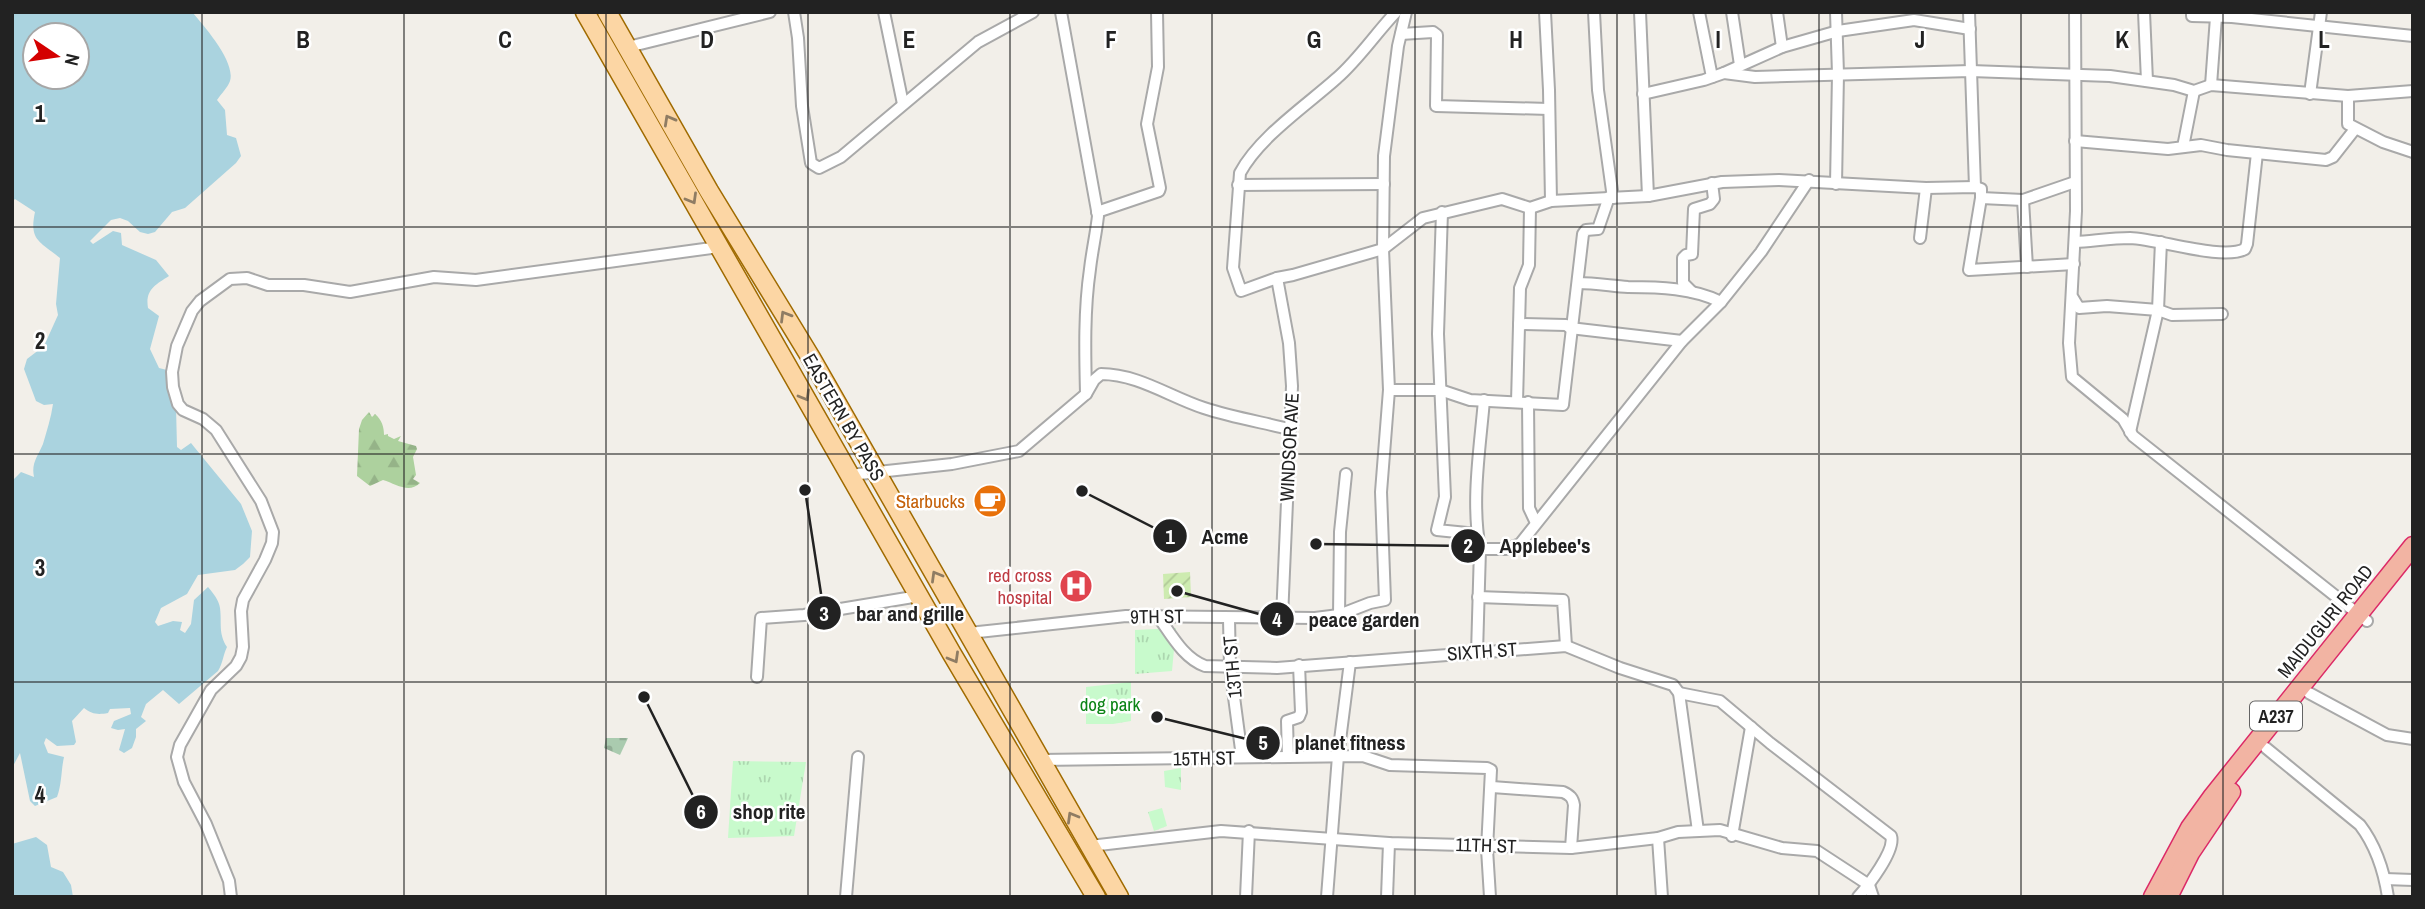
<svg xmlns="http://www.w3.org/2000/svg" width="2425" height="909" viewBox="0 0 2425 909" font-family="'Archivo Narrow',sans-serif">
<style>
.forest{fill:url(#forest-firs)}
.cemetery{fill:url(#cemetery-stones)}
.park{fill:url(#park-tufts)}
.garden{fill:url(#garden-furrows)}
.water{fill:#aad3df;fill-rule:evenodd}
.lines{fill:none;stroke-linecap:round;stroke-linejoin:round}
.minor-casing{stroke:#a9a9a9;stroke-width:14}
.primary-casing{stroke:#a06b00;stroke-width:21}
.trunk-casing{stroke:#dc2a67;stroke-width:21}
.minor{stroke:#fff;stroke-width:10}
.primary{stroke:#fcd6a4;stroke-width:18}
.trunk{stroke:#f2b4a3;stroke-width:18}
.oneway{stroke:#8f7c63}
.grid{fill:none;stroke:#222;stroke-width:2;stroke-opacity:0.55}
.labels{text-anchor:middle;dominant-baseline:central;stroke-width:5;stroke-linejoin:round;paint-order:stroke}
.shield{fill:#fff;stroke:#646464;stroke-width:2}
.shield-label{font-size:18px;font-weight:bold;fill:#222}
.street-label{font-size:19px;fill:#222;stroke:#fff}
.food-label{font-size:19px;fill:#c56008;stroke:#fff;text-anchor:end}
.health-label{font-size:19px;fill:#be3a42;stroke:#fff;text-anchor:end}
.park-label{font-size:19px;fill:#0c8416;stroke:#fff}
.grid-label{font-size:23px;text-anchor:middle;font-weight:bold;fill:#222;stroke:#fff;stroke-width:5;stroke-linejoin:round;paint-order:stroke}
.leader{fill:none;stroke:#222;stroke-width:2.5}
.callout-dot{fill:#222;stroke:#fff;stroke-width:2.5}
.mark-label{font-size:21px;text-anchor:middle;font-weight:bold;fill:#fff}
.callout-label{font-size:21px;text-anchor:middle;font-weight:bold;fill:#222;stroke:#fff;stroke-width:5;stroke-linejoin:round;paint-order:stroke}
</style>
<defs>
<pattern id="forest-firs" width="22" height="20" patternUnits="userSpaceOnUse" patternTransform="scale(1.75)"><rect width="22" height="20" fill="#add19e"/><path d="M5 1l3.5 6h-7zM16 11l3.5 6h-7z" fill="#95b388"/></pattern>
<pattern id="cemetery-stones" width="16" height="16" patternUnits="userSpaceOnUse" patternTransform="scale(1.75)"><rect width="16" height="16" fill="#aacbaf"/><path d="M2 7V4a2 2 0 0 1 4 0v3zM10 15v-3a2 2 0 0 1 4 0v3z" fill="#92ae96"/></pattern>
<pattern id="park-tufts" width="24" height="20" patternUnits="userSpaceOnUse" patternTransform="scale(1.75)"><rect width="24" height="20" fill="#c8facc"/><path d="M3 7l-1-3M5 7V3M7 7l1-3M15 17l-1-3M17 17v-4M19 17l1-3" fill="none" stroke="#acd6af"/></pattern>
<pattern id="garden-furrows" width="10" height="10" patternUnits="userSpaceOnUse" patternTransform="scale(1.75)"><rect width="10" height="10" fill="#cdebb0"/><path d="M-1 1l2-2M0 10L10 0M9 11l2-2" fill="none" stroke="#b0c997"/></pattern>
</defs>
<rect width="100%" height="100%" fill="#f2efe9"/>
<path class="forest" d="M369,412l3,5 3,-3c7,6 9,13 9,21l4,-1v2l6,3 7,-3 -3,5 18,5 1,3 -4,8 3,18 -3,4 7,4c-11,11 -24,1 -37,-3l-13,6 -13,-10 2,-47 3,-9z"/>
<polygon class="cemetery" points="606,738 628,738 620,755 604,748"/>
<g class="park">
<polygon points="1176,628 1172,671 1135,674 1135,630"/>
<polygon points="1131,682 1131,721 1113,724 1086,724 1086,687"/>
<polygon points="733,761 806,762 794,836 728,838"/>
<polygon points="1181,768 1181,790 1165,787 1164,771"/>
<polygon points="1162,808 1167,826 1154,831 1148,812"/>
</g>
<polygon class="garden" points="1190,572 1191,597 1164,599 1163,574"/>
<g class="water">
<path d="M12,12h180c12,14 44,50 38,69 -2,6 -9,13 -13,19l8,10 2,25 9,3 5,18 -5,7 -51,45 -13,4 -17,20 -7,2 -8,-2 -12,-11 -8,-3 -9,2 -21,21 3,3 20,-13 8,2 1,12 34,15 13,16c-14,9 -24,14 -21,32l11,8 -9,33 9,19 8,2 1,18 8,19 1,40 4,3 10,-7 4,5 46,56 11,27 -2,26 -7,7 -8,6 -37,5 -11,19 -26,14 -6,14 3,4 15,-5 9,1 -2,8 5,3 6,-9 3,-24 14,-13c5,6 11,13 12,21 2,15 -2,25 7,39 -4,8 -4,16 -9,24l-39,33 -16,-14 -17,14 -5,13 5,4 -10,8v8l-4,11 -8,5 -5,-3 6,-21 -7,1 -7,-2 3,-7 17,-7 -1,-6 -20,1 -2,4c-11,2 -16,1 -24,-5l-12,13 4,21 -2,3 -17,1 -11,-8 -2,5 4,10 16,4c-3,13 -2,27 -7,40l-22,9 -5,-5 -10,-48 -8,15v-287l9,-9 13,5c-3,-14 4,-21 9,-33 4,-14 8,-26 10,-40l-9,1 -8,-4 -12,-32 3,-10 17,-13 14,-31 -2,-11 4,-46c-21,-17 -31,-18 -25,-46l-20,-13 -3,3zM35,35h42v42h-42z"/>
<polygon points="36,837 47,845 51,867 63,872 71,885 73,897 12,897 12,844"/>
</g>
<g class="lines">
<defs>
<g id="minor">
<polyline points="794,12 798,38 802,106 811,163 819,168 841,157 978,42 1033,12"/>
<polyline points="884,12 903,104"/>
<path d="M1061,12l37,204c-2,18 -6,35 -8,53 -6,41 -5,83 -4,125"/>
<path d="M1396,12c-20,21 -38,48 -59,66 -30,27 -78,59 -97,95l-7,95 8,23 36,-13 16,-3 90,-26 40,-31 79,-19 28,9 21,-7 97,-5 74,-14 57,-2 147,8 49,-1 6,2v9l-12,72 105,-6"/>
<polyline points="1545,12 1549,90 1551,201"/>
<polyline points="1594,12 1598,90 1613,198"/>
<polyline points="1640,12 1648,196"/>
<polyline points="1699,12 1712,77"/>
<polyline points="1732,12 1740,65"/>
<polyline points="1777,12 1782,47"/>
<polyline points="1836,12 1838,74 1836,184"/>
<polyline points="1969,12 1975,187"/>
<polyline points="2075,12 2076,211 2069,343 2072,377 2123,419 2133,436 2367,621"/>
<polyline points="2144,12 2147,81"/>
<polyline points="2192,12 2192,16 2232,17 2413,36"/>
<polyline points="1401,34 1433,32 1437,35 1436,106 1549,109"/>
<polyline points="628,47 770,12"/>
<polyline points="1724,73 1782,47 1838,31 1914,20 1970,29"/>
<polyline points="2211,85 2216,17"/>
<polyline points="1643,94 1704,80 1724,73 1755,77 1971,71 2110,76 2174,85 2194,91 2211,85 2348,96 2413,91"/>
<polyline points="2310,94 2321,12"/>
<polyline points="2348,96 2348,124 2383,142 2413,152"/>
<polyline points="2075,141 2168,149 2201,145 2227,150 2326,160 2333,157 2355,129"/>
<polyline points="2183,147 2194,91"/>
<polyline points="1238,185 1384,184"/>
<polyline points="1981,198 2023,200 2075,182"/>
<polyline points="2023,200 2027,267"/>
<polyline points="1097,212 1159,191 1160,188 1147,124 1158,67 1157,12"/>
<polyline points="1442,212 1438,334 1445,497 1437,530 1477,534"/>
<polyline points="1920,238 1926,188"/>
<path d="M2075,242c18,-1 37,-4 55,-4 29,1 92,23 115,11l2,-5 10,-91"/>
<polyline points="1277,278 1289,343 1292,386 1282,618"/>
<path d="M1578,283c17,0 34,3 50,4 31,0 65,1 93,15"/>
<polyline points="1692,292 1683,283 1683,258 1686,255 1692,254 1694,209 1710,204 1714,199 1712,183"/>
<polyline points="2073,298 2079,308 2107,306 2158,310 2172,315 2222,314"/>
<polyline points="1519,324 1566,325 1570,328 1682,341"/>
<polyline points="1389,390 1440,390 1470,400 1563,405 1583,234 1586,230 1598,229 1609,197"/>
<polyline points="1517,402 1520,288 1529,265 1530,208"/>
<polyline points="1528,402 1529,508 1536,523"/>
<polyline points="2130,432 2158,310 2161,242"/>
<path d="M850,475l102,-11 67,-13 67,-57 8,-14 7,-6c37,0 69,23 103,34 27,9 57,14 85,21"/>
<polyline points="1480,549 1506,549 1520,544 1682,341 1721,302 1761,252 1809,180"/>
<polyline points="1478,597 1563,600 1566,646"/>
<path d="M1157,615c14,19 26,43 48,51l72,2 289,-22 54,22 53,17 6,8 19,138"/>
<polyline points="1339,615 1340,532 1346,474"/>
<polyline points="1229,619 1230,667 1242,757"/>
<polyline points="969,633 1126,616 1315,618 1339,615 1370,603 1385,600 1381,492 1389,390 1383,249 1384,156 1398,46 1406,12"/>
<path d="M1477,653l3,-104c-9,-48 0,-101 4,-149"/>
<polyline points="757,677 761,618 804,615 919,596"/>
<path d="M1679,693l41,8 50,42 121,93c5,14 -23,50 -33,61"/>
<polyline points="2309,693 2387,735 2413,739"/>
<path d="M2266,748l94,77c16,21 24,46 28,72"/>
<polyline points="1288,757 1287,721 1299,717 1301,712 1299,665"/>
<polyline points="1039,760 1363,756 1390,765 1487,768 1491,770 1487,849 1490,897"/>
<path d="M1492,787l71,5c7,3 10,6 11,13l-3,43"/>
<polyline points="1732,836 1751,727"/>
<polyline points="1658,838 1662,897"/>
<polyline points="1090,846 1221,831 1389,843 1571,848 1658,838 1678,832 1720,830 1782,848 1817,851 1869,885 1873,897"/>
<polyline points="2385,879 2413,880"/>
<polyline points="231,897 229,881 206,824 184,782 177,757 180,745 211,690 236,666 241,657 243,647 241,611 243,600 265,560 272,543 273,532 261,501 216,430 203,419 183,410 178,404 173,387 172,372 177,346 192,311 200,301 230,279 247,278 268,285 304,285 350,292 434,277 476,280 719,247"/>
<polyline points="846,897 858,757"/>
<polyline points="1246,897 1249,831"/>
<polyline points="1327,897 1338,756 1350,662"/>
<polyline points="1387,897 1389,843"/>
</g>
<g id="primary">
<polyline points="585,12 952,654 1096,897"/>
<polyline points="607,12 709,191 811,358 1119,897"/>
</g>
<g id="trunk">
<polyline points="2153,897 2190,828 2213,796 2413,546"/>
<polyline points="2168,897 2190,853 2231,792"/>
</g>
</defs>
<use href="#minor" class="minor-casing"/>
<use href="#primary" class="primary-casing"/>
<use href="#trunk" class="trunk-casing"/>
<use href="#minor" class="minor"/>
<use href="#primary" class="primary"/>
<use href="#trunk" class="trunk"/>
</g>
<defs><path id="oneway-chevron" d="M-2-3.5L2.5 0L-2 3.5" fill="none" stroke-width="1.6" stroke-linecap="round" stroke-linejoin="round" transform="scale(1.75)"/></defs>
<g class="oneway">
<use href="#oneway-chevron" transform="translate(669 120) rotate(-119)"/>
<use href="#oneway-chevron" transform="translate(692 199) rotate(60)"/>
<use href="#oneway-chevron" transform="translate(785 316) rotate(-121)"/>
<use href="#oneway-chevron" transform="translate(805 396) rotate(60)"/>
<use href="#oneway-chevron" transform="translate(936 576) rotate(-120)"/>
<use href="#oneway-chevron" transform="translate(954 658) rotate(60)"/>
<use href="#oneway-chevron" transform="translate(1072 817) rotate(-120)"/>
</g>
<path class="grid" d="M202,12v885M404,12v885M606,12v885M808,12v885M1010,12v885M1212,12v885M1415,12v885M1617,12v885M1819,12v885M2021,12v885M2223,12v885M12,227h2401M12,454h2401M12,682h2401"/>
<defs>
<symbol id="cafe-disc" viewBox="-11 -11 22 22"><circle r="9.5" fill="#e8710a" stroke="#fff"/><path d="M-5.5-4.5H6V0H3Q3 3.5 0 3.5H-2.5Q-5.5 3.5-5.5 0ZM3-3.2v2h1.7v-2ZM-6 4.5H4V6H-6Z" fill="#fff"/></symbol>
<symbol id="hospital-disc" viewBox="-11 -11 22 22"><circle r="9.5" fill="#e0444e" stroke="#fff"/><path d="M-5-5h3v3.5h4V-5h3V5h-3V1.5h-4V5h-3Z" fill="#fff"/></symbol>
</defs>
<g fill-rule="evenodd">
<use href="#cafe-disc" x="971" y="482" width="38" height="38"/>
<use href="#hospital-disc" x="1057" y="567" width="38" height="38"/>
</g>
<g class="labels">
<rect class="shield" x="2250" y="701.5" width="52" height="29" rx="5"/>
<g class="shield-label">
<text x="2276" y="716">A237</text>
</g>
<g class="street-label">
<text transform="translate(844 417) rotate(60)">EASTERN BY PASS</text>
<text transform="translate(1289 447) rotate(-87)">WINDSOR AVE</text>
<text transform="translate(1157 616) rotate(-1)">9TH ST</text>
<text transform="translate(2325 621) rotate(-51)">MAIDUGURI ROAD</text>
<text transform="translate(1482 651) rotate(-4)">SIXTH ST</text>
<text transform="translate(1232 667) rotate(-95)">13TH ST</text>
<text transform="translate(1204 758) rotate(-1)">15TH ST</text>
<text transform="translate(1486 845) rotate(2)">11TH ST</text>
</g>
<g class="food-label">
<text x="965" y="501">Starbucks</text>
</g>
<g class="health-label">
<text x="1052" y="575">red cross<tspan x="1052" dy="22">hospital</tspan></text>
</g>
<g class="park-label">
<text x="1110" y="704">dog park</text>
</g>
</g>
<g class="grid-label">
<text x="303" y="48">B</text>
<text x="505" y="48">C</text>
<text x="707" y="48">D</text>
<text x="909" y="48">E</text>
<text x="1111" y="48">F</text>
<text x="1314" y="48">G</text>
<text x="1516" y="48">H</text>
<text x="1718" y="48">I</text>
<text x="1920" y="48">J</text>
<text x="2122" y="48">K</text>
<text x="2324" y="48">L</text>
<text x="40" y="122">1</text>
<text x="40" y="349">2</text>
<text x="40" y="576">3</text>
<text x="40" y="803">4</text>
</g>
<path class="leader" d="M1082 491L1170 536M1316 544L1468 546M805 490L824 613M1177 591L1277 619M1157 717L1263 743M644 697L701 812"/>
<g class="callout-dot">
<circle cx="1082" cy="491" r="7"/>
<circle cx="1316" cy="544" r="7"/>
<circle cx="805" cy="490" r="7"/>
<circle cx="1177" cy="591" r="7"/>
<circle cx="1157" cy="717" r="7"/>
<circle cx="644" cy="697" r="7"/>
<circle cx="1170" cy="536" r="18"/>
<circle cx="1468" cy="546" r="18"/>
<circle cx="824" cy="613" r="18"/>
<circle cx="1277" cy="619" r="18"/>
<circle cx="1263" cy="743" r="18"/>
<circle cx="701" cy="812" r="18"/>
</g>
<g class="mark-label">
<text x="1170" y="544">1</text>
<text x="1468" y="553">2</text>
<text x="824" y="621">3</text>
<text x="1277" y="627">4</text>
<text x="1263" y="750">5</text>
<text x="701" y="819">6</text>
</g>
<g class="callout-label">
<text x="1225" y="544">Acme</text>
<text x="1545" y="553">Applebee's</text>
<text x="910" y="621">bar and grille</text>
<text x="1364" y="627">peace garden</text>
<text x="1350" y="750">planet fitness</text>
<text x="769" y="819">shop rite</text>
</g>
<rect width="2425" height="909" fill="none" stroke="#222222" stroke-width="28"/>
<g transform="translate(56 56) rotate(103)"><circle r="33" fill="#ffffff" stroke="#a7a7a7" stroke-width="2"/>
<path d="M0-5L12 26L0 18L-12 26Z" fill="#d40000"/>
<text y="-10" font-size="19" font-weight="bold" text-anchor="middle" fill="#222222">N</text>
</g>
</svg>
